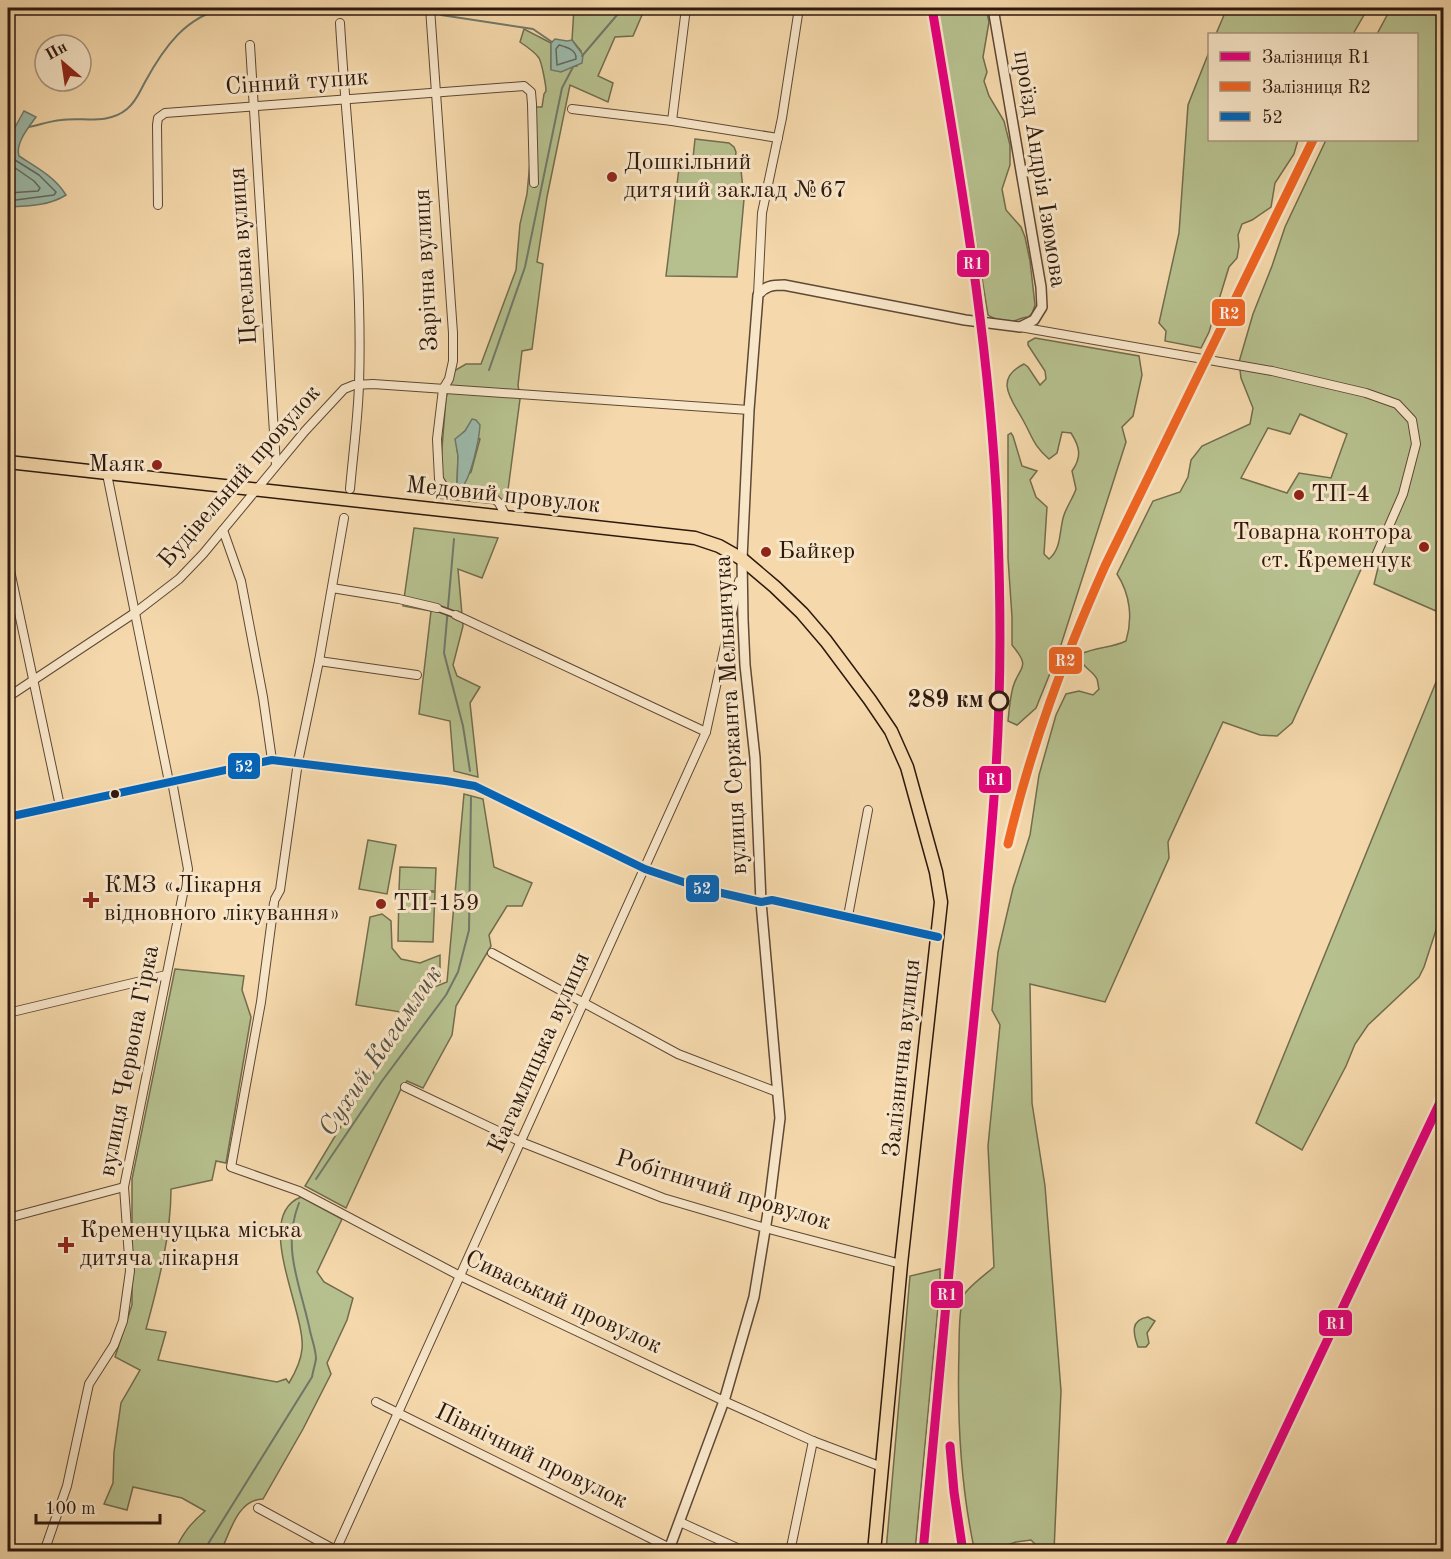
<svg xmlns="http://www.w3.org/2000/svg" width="1451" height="1559" viewBox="0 0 1451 1559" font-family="'Old Standard TT',serif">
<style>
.green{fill:#b6c08e;stroke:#726c4e;stroke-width:1.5;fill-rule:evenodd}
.water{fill:#9cbaaa;stroke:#70796b;stroke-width:1.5}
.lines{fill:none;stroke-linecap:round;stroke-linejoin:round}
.shore{stroke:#64695c;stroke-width:1.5}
.stream{stroke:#70796b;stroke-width:2}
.pedestrian-casing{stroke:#5f4835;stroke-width:8}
.minor-casing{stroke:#5f4835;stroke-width:10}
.tertiary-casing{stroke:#5f4835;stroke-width:12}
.primary-casing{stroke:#2d180d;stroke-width:15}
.pedestrian{stroke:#f8e6c9;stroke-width:5}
.minor{stroke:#f8e6c9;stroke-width:8}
.tertiary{stroke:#f8e6c9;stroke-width:9}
.primary{stroke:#f5d9ac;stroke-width:12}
.bus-1-casing{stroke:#f8e6c9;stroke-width:12}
.bus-1{stroke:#0065bd;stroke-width:8}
.rail-1-casing{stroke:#f8e6c9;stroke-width:14}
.rail-2-casing{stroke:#f8e6c9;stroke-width:14}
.rail-1{stroke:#e5007d;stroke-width:9}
.rail-2{stroke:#f26522;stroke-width:9}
.poi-dot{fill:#8f2418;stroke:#f8e6c9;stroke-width:2}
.stop-dot{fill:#f8e6c9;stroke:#2d180d;stroke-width:3}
.bus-dot{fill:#2d180d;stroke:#f8e6c9;stroke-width:2}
.labels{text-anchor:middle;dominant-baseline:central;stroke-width:6;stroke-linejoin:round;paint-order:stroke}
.street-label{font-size:24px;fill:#2d180d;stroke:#f8e6c9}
.poi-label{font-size:24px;fill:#2d180d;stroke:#f8e6c9;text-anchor:start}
.stop-label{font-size:24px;font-weight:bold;fill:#2d180d;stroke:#f8e6c9;text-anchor:end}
.water-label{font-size:26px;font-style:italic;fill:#545144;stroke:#f8e6c9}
.line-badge{stroke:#f8e6c9;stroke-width:2}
.badge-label{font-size:16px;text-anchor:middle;font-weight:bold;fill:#fff}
</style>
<rect width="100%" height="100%" fill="#f5d9ac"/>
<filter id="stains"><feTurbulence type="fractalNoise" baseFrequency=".00333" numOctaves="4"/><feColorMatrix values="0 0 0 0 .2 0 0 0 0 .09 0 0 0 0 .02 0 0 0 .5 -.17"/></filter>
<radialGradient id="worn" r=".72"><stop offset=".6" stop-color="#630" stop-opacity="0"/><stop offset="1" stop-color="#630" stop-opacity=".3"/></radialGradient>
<g class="green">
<path d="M574,8h71l-12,28 -18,1 -17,39 15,7 -5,19 -38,-17 -23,112 -10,65 6,2 -11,85 -10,2 -4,34 2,14 -14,106 -68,-7 8,-100 8,-27 12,-7h15l35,-94 4,-46 7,-30 8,-85 2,-2h5l2,-13 2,-3c0,-6 -4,-27 -7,-33 -4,-6 -13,-12 -19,-16l4,-13 27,14v26l26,-3 4,-15 -9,-11zM465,431l15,8 -9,33 -14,12 1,-28 -2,-17z"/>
<path d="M938,8h48l3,14 -6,35 4,15 -3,9 5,15 15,25 6,24v20l-8,24 4,21 15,17 4,10 5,24 5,44 -3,9 -4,3c-6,0 -9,3 -15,4 -7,1 -20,-2 -25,-6z"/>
<polygon points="1227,8 1368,8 1353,34 1216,34"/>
<path d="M1391,8h52v606l-69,-30 6,-24 -13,-4 -75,167 -15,13 -17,-1 -37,-13 -55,120 1,16 -64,144 -75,-18 2,119 13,83 16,205 -7,160h-12l-11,-11 -15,2 -17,6 -22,2 -3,-2c-14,-66 -17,-131 -15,-198 0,-13 0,-43 5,-55 4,-8 23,-22 30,-28l-6,-121 12,-121 -8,-15 6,-58 15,-64 17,-53 9,-60 17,-60 10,-21 13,-3 14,4 6,-6c-1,-3 -1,-7 -2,-10 -5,-10 -18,-12 -16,-25 15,-7 31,-6 45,-13 7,-23 4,-47 -9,-67l36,-73 27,-9 8,-15 3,-17 11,-14 48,-22 3,-16 -12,-30 -2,-16 14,-48 19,-48 13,-39 41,-87h90v-106h-39zM1300,414l47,20 -16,44 -32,-5 -12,20 -46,-15 27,-50 22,6z"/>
<polygon points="1209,52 1210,140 1298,140 1294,154 1275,183 1271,207 1252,220 1242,224 1238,235 1239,246 1237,258 1229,267 1209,332 1201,348 1165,341 1166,331 1159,323 1179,233 1188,105"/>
<polygon points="695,139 729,143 734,147 736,152 735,160 741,170 744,199 737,277 666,276 679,168 692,168"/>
<path d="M1035,338l104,18 3,19 -9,41 -11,11 4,15 -67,209 -23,57 -19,17 -9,-4c1,-11 2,-23 5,-34 6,-21 19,-18 -1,-42v-28l-4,-59v-123l3,-2 2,3 9,30 15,5 -7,9 6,17 11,10 -3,47 5,5c13,-10 10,-30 15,-44 3,-9 9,-17 12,-26l-4,-18c10,-14 8,-24 -1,-38l-9,-1 -5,21 -8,6c-16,-14 -16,-21 -26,-39 -11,-20 -30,-41 1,-56l4,3 12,18 6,-6 -1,-8 -17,-26v-3z"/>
<polygon points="414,528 498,538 482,578 458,569 463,626 453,665 457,676 480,687 470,703 478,777 454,771 450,721 419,714 431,611 403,606"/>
<polygon points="1443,665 1443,923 1437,927 1424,967 1419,977 1368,1025 1355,1044 1346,1066 1302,1150 1256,1123"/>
<polygon points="464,794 483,799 494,867 532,883 522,906 507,906 489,935 491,946 456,1006 452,1035 423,1088 407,1081 401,1089 346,1208 305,1186 390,1045 429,989 447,982"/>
<polygon points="368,840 396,845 387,894 359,889"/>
<polygon points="400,867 436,868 435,891 399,890"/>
<polygon points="399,891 435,892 433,942 398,941"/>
<polygon points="382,914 391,921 392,948 401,959 420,963 440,955 440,982 428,986 407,1013 356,1005 370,917"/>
<path d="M175,969l69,7 -2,14 9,27 -25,146 -10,-2 -4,19 -41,9c0,47 -13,96 -25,140l20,3 -8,28 119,22 9,-3 3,4c6,-10 12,-22 13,-34 4,-37 -50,-133 -1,-152l41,22 -25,53 7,10 29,16 -6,22 -20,43 4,11 -28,55 -40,70c-25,0 -33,33 -42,52h-46c7,-17 16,-28 30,-40l-23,-13 -49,-11 -6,23 -23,-6 9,-21 1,-31 7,-49 19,-33 -25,-13 17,-52v-126z"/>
<polygon points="940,1269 940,1286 915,1551 886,1551 910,1276"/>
<path d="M1148,1317l7,4 -8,12 2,10 -3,4h-8c-5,-14 -8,-27 10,-30z"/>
</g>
<g class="water">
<polygon points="555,39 567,41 572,40 583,55 582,63 561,72 551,70 551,43"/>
<path d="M24,111l12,6c-7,10 -21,26 -17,39 17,11 36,21 47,39 -17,11 -39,11 -58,12v-67z"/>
<path d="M472,419l4,1 4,5c-1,16 -9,53 -19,64l-4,-5 1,-28 -3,-17 10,-8z"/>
</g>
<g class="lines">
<g class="shore">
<path d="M559,45c7,2 18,5 17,14l-19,6 -1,-16z"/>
<polyline points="8,141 13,143 11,152 15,160 39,175 56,192 54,195 8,201"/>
<polyline points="8,163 34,181 40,188 38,191 8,193"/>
</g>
<g class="stream">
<polyline points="246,8 259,9 274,8"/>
<polyline points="371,8 419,14"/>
<polyline points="441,15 533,29 552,42"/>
<polyline points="582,56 623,8"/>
<path d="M29,127c10,-2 21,-6 32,-7 22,-3 47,5 66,-11 9,-7 13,-18 18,-27 19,-35 41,-66 81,-74"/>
<polyline points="489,370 525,267 562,88 573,67"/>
<polyline points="454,539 444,653 463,726 470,771"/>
<polyline points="316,1179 382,1081 446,995 458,972 469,930 471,796"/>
<path d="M203,1552l109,-175c1,-6 3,-12 4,-18 0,-9 -4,-19 -6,-28 -9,-45 -29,-82 -11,-128"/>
</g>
<defs>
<polyline id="pedestrian" points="437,608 456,615"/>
<g id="minor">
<polyline points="430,8 453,333 453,361 449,379 443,389 437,439 439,479 444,487 455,492 492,496 499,503 507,518"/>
<polyline points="8,11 15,8"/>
<path d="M340,23c7,120 23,240 19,361 -1,35 -6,70 -9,105"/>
<polyline points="250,45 276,465"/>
<polyline points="572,109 672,121 778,138"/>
<polyline points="672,121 686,8"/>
<polyline points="158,205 157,125 158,118 165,113 524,86 531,92 532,104 534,183"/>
<polyline points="758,295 762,213 782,118 799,8"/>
<polyline points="1020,327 1272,371 1366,393 1397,404 1412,420 1416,444 1403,494 1375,558"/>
<polyline points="107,474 169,782"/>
<polyline points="223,530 241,581 263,697 272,760"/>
<polyline points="8,561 60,806"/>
<polyline points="332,588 399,599 437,608"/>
<polyline points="456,615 706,732"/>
<polyline points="319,661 417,675"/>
<polyline points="8,697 136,612 179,579 203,554 305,431 344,389 354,385 373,384 749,410"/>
<polyline points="8,817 272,760 446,781 475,786 645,869 704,889 761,902 772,900 938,937"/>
<polyline points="275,899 280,890 298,762 319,661 344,518"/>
<polyline points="274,903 261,1002 231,1167 299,1191 460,1276 724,1401 813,1441 882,1467"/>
<polyline points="848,916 868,810"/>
<polyline points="492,953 678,1054 777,1092"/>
<polyline points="8,1013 166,975"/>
<polyline points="405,1087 521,1142 663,1198 765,1228 901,1264"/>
<polyline points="8,1218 124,1187"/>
<polyline points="376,1402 670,1548"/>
<polyline points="258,1508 339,1552"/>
<polyline points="680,1522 746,1552"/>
<polyline points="44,1552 67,1486 89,1384 114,1345 123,1321 130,1271 124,1187 188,869 172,781"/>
<polyline points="335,1552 706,732 739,581"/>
<polyline points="790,1552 813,1441"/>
</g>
<path id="tertiary" d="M668,1552l56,-151 30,-104 15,-91 11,-88 -19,-216 -6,-144 -10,-93 -2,-45 -1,-61 7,-149 9,-115c7,-9 14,-10 26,-10l181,35 55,7 14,-7 8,-13 -1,-20 -48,-279"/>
<polyline id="primary" points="8,462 695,538 719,546 742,559 775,587 802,613 826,641 870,700 891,731 907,767 936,872 941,902 901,1264 874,1552"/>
</defs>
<use href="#pedestrian" class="pedestrian-casing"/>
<use href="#minor" class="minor-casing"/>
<use href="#tertiary" class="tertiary-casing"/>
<use href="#primary" class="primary-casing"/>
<use href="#pedestrian" class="pedestrian"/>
<use href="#minor" class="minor"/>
<use href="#tertiary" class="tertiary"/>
<use href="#primary" class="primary"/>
<defs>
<polyline id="bus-1" points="8,817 272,760 446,781 475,786 645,869 704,889 761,902 772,900 938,937"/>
</defs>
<use href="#bus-1" class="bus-1-casing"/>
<use href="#bus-1" class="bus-1"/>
<defs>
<g id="rail-1">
<polyline points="950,1446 954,1492 963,1552"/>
<path d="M923,1552c12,-122 22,-244 34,-366 13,-134 29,-268 38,-403 6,-83 6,-167 3,-250 -6,-177 -37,-351 -66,-525"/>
<polyline points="1227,1552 1444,1094"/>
</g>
<path id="rail-2" d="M1008,844c23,-98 56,-186 97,-278l208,-426"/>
</defs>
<use href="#rail-1" class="rail-1-casing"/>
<use href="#rail-2" class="rail-2-casing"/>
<use href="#rail-1" class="rail-1"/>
<use href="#rail-2" class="rail-2"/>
</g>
<g class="poi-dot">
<circle cx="612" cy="177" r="6"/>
<circle cx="157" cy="465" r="6"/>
<circle cx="1299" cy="495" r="6"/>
<circle cx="1424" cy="547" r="6"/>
<circle cx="766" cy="552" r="6"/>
<path d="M88 891h6v6h6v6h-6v6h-6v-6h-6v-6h6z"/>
<circle cx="381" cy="904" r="6"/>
<path d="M63 1236h6v6h6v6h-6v6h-6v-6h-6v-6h6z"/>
</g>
<circle class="stop-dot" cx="999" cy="701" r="9"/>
<circle class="bus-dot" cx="115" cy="794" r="5"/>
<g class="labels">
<g class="street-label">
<text transform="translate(297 83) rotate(-4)">Сінний тупик</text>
<text transform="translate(1039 169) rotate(81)">проїзд Андрія Ізюмова</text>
<text transform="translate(244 256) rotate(-94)">Цегельна вулиця</text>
<text transform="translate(427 270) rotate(-93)">Зарічна вулиця</text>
<text transform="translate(240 477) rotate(-49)">Будівельний провулок</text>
<text transform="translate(503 496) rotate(6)">Медовий провулок</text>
<text transform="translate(732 715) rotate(-93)">вулиця Сержанта Мельничука</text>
<text transform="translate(540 1053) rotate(-66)">Кагамлицька вулиця</text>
<text transform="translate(903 1058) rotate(-84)">Залізнична вулиця</text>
<text transform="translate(130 1061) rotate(-79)">вулиця Червона Гірка</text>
<text transform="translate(723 1191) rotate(17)">Робітничий провулок</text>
<text transform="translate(563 1303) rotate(25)">Сиваський провулок</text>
<text transform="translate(531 1457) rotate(26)">Північний провулок</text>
</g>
<g class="poi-label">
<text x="624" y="163">Дошкільний<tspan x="624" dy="28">дитячий заклад №67</tspan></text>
<text x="145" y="465" text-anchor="end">Маяк</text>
<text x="1311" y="495">ТП-4</text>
<text x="1412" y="533" text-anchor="end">Товарна контора<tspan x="1412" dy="28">ст. Кременчук</tspan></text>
<text x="778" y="552">Байкер</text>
<text x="104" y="886">КМЗ «Лікарня<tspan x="104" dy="28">відновного лікування»</tspan></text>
<text x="393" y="904">ТП-159</text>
<text x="80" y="1231">Кременчуцька міська<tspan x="80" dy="28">дитяча лікарня</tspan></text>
</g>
<g class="stop-label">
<text x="984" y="701">289 км</text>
</g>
<g class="water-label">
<text transform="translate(381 1051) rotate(-56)">Сухий Кагамлик</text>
</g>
</g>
<g class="line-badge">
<rect x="956" y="249" width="34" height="29" rx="6" fill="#e5007d"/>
<rect x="1211" y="298" width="35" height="29" rx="6" fill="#f26522"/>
<rect x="1048" y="646" width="35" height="29" rx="6" fill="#f26522"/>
<rect x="227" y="752" width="34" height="28" rx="6" fill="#0065bd"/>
<rect x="978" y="765" width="34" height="29" rx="6" fill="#e5007d"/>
<rect x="685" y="874" width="35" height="29" rx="6" fill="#0065bd"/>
<rect x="930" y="1280" width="34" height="29" rx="6" fill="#e5007d"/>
<rect x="1318" y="1309" width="35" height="28" rx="6" fill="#e5007d"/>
</g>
<g class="badge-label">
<text x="973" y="269">R1</text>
<text x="1229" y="319">R2</text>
<text x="1065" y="666">R2</text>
<text x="244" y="772">52</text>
<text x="995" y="785">R1</text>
<text x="702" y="894">52</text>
<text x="947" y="1300">R1</text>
<text x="1336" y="1329">R1</text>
</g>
<rect width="1451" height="1559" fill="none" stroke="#f5d9ac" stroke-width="30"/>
<rect x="9" y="9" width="1433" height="1541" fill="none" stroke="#2d180d" stroke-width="3"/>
<rect x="15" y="15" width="1421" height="1529" fill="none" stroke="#2d180d" stroke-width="1.5"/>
<rect x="1208" y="33" width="210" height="108" fill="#f8e6c9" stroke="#a7947e" stroke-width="1.5"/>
<rect x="1220" y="52" width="30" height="9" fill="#e5007d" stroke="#a7947e" stroke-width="1.5"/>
<text x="1262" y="63" font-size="18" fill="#2d180d">Залізниця R1</text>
<rect x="1220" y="82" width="30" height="9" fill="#f26522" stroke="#a7947e" stroke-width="1.5"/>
<text x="1262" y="93" font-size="18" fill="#2d180d">Залізниця R2</text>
<rect x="1220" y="112" width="30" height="9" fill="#0065bd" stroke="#a7947e" stroke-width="1.5"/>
<text x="1262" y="123" font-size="18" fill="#2d180d">52</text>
<g transform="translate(63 63) rotate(331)"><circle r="28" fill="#f8e6c9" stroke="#a7947e" stroke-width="1.5"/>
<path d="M0-4.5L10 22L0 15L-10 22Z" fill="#8f2418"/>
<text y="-9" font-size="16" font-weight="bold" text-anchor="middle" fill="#2d180d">Пн</text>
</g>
<path d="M36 1514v9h124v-9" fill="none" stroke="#2d180d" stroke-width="3"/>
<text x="45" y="1514" font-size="18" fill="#2d180d" stroke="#f8e6c9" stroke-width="4.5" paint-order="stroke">100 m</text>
<rect width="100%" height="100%" filter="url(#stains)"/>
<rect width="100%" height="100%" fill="url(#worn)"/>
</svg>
